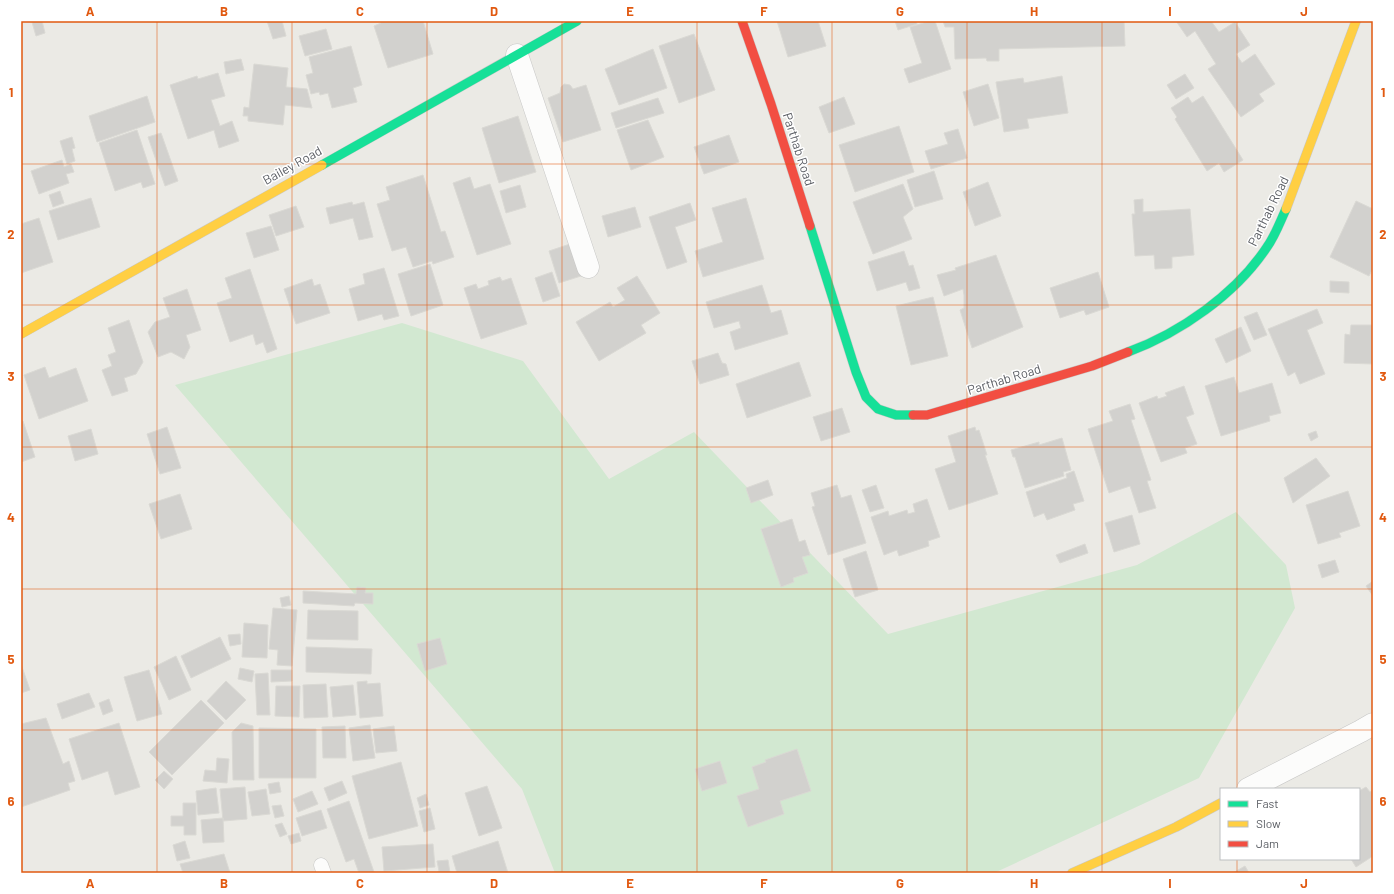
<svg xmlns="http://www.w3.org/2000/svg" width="1394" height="894" viewBox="0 0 1394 894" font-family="Barlow,sans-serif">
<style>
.green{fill:#d2e8d1}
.building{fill:#d2d1ce;stroke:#dad9d4}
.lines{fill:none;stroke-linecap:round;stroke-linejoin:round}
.lane-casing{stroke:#c7c7c6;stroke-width:15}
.street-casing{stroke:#c7c7c6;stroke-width:23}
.fast-casing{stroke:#c8c8c7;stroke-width:10}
.slow-casing{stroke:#c8c8c7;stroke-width:10}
.jam-casing{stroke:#c8c8c7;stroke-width:10}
.lane{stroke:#fcfcfb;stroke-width:14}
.street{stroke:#fcfcfb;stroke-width:22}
.fast{stroke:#16e098;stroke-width:9}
.slow{stroke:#ffcf43;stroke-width:9}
.jam{stroke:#f24e42;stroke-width:9}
.grid{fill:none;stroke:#e15910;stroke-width:1;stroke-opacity:0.55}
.labels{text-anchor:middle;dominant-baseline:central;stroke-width:3;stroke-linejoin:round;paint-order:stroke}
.street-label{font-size:13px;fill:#5b5e64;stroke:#fff}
.neatline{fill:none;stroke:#e15910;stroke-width:1.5}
.grid-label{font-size:13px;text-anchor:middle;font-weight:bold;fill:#e15910}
</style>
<rect width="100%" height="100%" fill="#ebeae5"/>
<polygon class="green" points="402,323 523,361 609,479 694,432 888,634 1137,565 1236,512 1286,565 1295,608 1199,778 994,873 555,873 522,789 175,385"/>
<g class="building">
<polygon points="35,21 42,21 45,33 36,36 32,22"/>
<polygon points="267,21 282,21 286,36 273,39"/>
<polygon points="380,21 423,21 433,54 388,68 374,26 381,23"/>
<polygon points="777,21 818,21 826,46 788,57"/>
<polygon points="895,21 916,21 917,24 898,30"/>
<polygon points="930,21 935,21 951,69 909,83 904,69 922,63 910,27"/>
<polygon points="943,21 1124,21 1125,46 999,49 999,61 987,61 986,58 955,59 954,27 945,27"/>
<polygon points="1176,21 1211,21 1219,32 1235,22 1250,45 1236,54 1242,63 1255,54 1275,84 1259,94 1264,101 1241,117 1208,69 1216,64 1195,31 1187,37"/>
<polygon points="326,29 332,49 305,56 299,36"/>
<polygon points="694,34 715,90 679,103 659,46"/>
<polygon points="351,46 362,85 353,88 357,102 332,108 328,93 320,95 319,92 311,94 306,75 313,73 309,57"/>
<polygon points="653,49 667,88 619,105 605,69"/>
<polygon points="241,59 244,70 226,74 224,62"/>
<polygon points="254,64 288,68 286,87 307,89 312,108 285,105 283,125 248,121 248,116 243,116 244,107 249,108"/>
<polygon points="218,73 225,96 211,100 220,126 232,121 239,141 219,148 214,130 188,139 170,85 197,76 198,79"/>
<polygon points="1185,74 1194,88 1176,99 1167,85"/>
<polygon points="1062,76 1068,113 1027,119 1029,128 1004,132 996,82 1023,78 1024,83"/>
<polygon points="564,84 570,85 573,89 586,85 601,130 563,142 548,98 560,93 561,87"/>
<polygon points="988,84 999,118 974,126 963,92"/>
<polygon points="147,96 155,122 97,142 89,116"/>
<polygon points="1203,96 1243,160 1224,172 1219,163 1207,171 1175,119 1177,117 1171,108 1188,97 1192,103"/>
<polygon points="844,97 855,124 829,133 819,107"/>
<polygon points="658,98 664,113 616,128 611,113"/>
<polygon points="518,116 536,172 499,183 482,128"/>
<polygon points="648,120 664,157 631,170 617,130"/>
<polygon points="899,126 914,172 855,192 839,145"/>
<polygon points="958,129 967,158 931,169 925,151 948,144 944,133"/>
<polygon points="137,130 155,184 143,188 141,182 115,191 99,143"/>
<polygon points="161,133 178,181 165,186 148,137"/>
<polygon points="729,135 739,162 704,174 694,147"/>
<polygon points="72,137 75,148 72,149 75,161 67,164 60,141"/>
<polygon points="62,160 64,167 71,164 74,172 66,174 69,183 39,194 31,171"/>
<polygon points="934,171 943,199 915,207 907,180"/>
<polygon points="423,175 441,232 445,231 454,257 433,264 432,261 413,267 406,247 392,251 377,204 390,200 386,187"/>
<polygon points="470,177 474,189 490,184 511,244 477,255 453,183"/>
<polygon points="988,182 1001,216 975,226 963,192"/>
<polygon points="903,184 913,209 903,217 912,239 873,254 853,202"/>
<polygon points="520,185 526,207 506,213 500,191"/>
<polygon points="60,191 64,203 53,207 49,195"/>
<polygon points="91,198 100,227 58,240 49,211"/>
<polygon points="746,198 764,259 703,277 695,251 723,242 712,208"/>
<polygon points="1143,199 1143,212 1190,209 1194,255 1172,257 1172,268 1155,269 1154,255 1135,256 1132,214 1135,214 1134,200"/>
<polygon points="1356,201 1373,209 1373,268 1369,276 1330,257"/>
<polygon points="352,202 353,205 364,202 373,237 359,240 353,218 330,224 326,208"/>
<polygon points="690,203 696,220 675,227 687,262 667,269 649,217"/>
<polygon points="296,206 304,227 276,236 269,215"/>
<polygon points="635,207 641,227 608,237 602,216"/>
<polygon points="39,218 53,262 21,273 21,224"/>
<polygon points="271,226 279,250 254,258 246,233"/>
<polygon points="573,243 584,275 559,283 549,251"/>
<polygon points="904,251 909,266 913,265 920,288 909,291 906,282 877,291 868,262"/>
<polygon points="996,255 1023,327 972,348 960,310 964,308 964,295 963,289 944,296 937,275 956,270 955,268"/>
<polygon points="430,264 443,305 411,316 398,274"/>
<polygon points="384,268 399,316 384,320 382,314 358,321 349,289 365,284 363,274"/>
<polygon points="250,269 277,349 267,353 263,342 256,345 253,334 230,342 217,303 232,298 225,278"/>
<polygon points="552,272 560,296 543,302 535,278"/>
<polygon points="1098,272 1109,307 1086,315 1084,310 1060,318 1050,288"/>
<polygon points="637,276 660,313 641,325 646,333 599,361 576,322 610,302 613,307 625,300 617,288"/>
<polygon points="500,277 502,281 511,278 527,324 481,339 464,288 476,284 478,289 489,285 488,281"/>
<polygon points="312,279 314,286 320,284 330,313 296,324 284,289"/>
<polygon points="1330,281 1349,282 1349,293 1330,292"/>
<polygon points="762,285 771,313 781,310 788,334 735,350 730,332 741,328 739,321 714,328 706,302"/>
<polygon points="187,289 201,330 186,335 190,347 184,359 171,352 158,357 148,332 155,322 170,317 163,298"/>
<polygon points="933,297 948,356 911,365 896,306"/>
<polygon points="1317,309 1323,323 1307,330 1325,374 1300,384 1295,372 1288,376 1268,329"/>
<polygon points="1257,312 1267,335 1254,340 1244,317"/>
<polygon points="129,320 143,362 136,374 124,378 128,391 112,396 102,370 112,366 108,355 116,352 108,328"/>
<polygon points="1351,325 1373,325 1373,364 1344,363 1345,334 1350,335"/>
<polygon points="1241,327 1251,351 1226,363 1215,339"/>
<polygon points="718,353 722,363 726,364 729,375 700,384 692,361"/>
<polygon points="799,362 811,396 747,418 736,384"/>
<polygon points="45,367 49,378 76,368 88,401 39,419 24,375"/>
<polygon points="1234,377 1239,393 1272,383 1281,413 1269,416 1270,421 1221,436 1205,386"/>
<polygon points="1184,386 1194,414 1186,417 1197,444 1185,448 1187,453 1161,462 1139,403 1157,396 1158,399 1167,396 1165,393"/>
<polygon points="1130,404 1135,419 1131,420 1151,480 1147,481 1156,508 1139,513 1130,486 1109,493 1088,429 1113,421 1109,411"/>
<polygon points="842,408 850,432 821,441 813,417"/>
<polygon points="21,421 23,421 35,457 21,462"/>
<polygon points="167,427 181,468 160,474 147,434"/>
<polygon points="975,427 976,431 979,430 987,455 985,455 998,494 949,510 935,469 956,462 948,436"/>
<polygon points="91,429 98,454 75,461 68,436"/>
<polygon points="1316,431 1318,437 1311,441 1308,434"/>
<polygon points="1062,438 1071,470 1063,472 1064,476 1025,488 1015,457 1013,457 1011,450 1039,442 1039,445"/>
<polygon points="1316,458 1330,476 1293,503 1284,478"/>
<polygon points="1074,471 1084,501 1073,504 1075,510 1047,520 1044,513 1034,517 1026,492 1067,478 1066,474"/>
<polygon points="768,480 773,495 751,503 746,488"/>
<polygon points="837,485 841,498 851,495 866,543 828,555 812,507 815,506 811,493"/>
<polygon points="876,485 884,508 870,512 862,490"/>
<polygon points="1348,491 1360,526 1339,533 1341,537 1318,544 1306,505"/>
<polygon points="180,494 192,529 161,539 149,504"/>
<polygon points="927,499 940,537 928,541 929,546 899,556 897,550 884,555 871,517 888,511 889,516 907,510 908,514 915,512 913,504"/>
<polygon points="1132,515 1140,544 1114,552 1105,523"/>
<polygon points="792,519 799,542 805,540 810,555 802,557 808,573 793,578 794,582 781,587 761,529"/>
<polygon points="1085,544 1088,553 1060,563 1056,555"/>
<polygon points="866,551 878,590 855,597 843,559"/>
<polygon points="1335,560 1339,572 1322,578 1318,565"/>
<polygon points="1373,581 1373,596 1366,586"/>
<polygon points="357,587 366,588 365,593 373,593 373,604 355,603 354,606 303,603 303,591 356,594"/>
<polygon points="289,596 291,605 282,607 280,598"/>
<polygon points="273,608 297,610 292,666 277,665 278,650 269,649"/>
<polygon points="308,610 358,611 358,640 307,639"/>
<polygon points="244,623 268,625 267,658 242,657"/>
<polygon points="240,634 241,644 230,646 228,635"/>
<polygon points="220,637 231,659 191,678 181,656"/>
<polygon points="440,638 447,664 425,671 417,644"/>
<polygon points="306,647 372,649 371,674 306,672"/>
<polygon points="176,656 191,690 169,700 154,667"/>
<polygon points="21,664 30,690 21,693"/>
<polygon points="240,668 254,671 252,682 238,679"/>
<polygon points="149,670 162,714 137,721 124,677"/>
<polygon points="271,670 292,670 292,681 271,682"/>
<polygon points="268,673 270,715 257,715 255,674"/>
<polygon points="226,681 246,700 226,720 207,701"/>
<polygon points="367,681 367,684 380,683 383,716 360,718 357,682"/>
<polygon points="326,684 328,717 304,718 303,685"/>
<polygon points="353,685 356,715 333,717 330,687"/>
<polygon points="276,686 300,686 299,717 275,716"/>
<polygon points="89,693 95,707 62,719 57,704"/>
<polygon points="109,699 113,711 103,715 99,703"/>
<polygon points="201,700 224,723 172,775 149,752"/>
<polygon points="46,718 63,764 69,761 75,781 68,783 70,790 21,807 21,724"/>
<polygon points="119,723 140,787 115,795 108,771 82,780 69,739"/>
<polygon points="241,723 253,726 254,780 233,780 232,732"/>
<polygon points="370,725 375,758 353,761 349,728"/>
<polygon points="345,726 346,758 323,758 322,727"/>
<polygon points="394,726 397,751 376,753 373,729"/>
<polygon points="259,728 316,729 316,778 259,778"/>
<polygon points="797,749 811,791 780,801 784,814 748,827 737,796 759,789 752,767 766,762 765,760"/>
<polygon points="217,758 229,759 227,783 203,781 205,770 216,771"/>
<polygon points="720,761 727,783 702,791 695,769"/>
<polygon points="401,762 418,826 369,839 352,776"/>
<polygon points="164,771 173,779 164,789 155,780"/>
<polygon points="342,781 347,793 329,801 324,788"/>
<polygon points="279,782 281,792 270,794 268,784"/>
<polygon points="487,786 502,828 479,836 465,793"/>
<polygon points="245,787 247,819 223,821 220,789"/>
<polygon points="1366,787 1370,792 1373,790 1373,856 1356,867 1351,859 1359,859 1359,791"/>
<polygon points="216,788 219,813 198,815 196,791"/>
<polygon points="266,789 270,814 252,816 248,792"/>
<polygon points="312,791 318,804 298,812 293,799"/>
<polygon points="426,794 429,805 420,808 417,798"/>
<polygon points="349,801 374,872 369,873 359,873 354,859 346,862 327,809"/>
<polygon points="183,803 196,803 196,835 184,835 184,826 171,826 171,816 183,816"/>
<polygon points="281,805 284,816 275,818 272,806"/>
<polygon points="430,808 435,829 424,832 419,811"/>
<polygon points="321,810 327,828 302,836 296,818"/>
<polygon points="223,818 224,842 203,843 201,820"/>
<polygon points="282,823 287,834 280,837 275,825"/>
<polygon points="299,833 301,841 291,844 288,836"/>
<polygon points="185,841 190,858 177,861 173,845"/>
<polygon points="498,841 508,873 457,873 452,856"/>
<polygon points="433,844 435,867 384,871 382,847"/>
<polygon points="224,854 230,873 183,873 180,864"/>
<polygon points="448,860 450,873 436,873 439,871 437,861"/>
<polygon points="1245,866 1249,873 1233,873"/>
</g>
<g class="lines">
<defs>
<polyline id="lane" points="321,865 324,873"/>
<g id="street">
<polyline points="517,55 588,267"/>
<polyline points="1248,789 1361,731 1373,724"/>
</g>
<g id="fast">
<polyline points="322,165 577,21"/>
<polyline points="810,226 856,372 866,397 878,409 896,415 913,415"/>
<path d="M1128,352c52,-19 108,-58 139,-105 8,-11 13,-25 19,-38"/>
</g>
<g id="slow">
<polyline points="1286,209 1356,21"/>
<polyline points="21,334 322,165"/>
<polyline points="1072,873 1176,827 1221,803"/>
</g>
<g id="jam">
<polyline points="742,21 771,104 810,226"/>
<polyline points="913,415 927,415 1092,366 1128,352"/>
</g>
</defs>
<use href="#lane" class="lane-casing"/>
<use href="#street" class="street-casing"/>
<use href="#fast" class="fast-casing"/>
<use href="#slow" class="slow-casing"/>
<use href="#jam" class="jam-casing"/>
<use href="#lane" class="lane"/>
<use href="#street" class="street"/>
<use href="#fast" class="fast"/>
<use href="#slow" class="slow"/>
<use href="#jam" class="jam"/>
</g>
<path class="grid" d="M157,21v852M292,21v852M427,21v852M562,21v852M697,21v852M832,21v852M967,21v852M1102,21v852M1237,21v768M21,164h1352M21,305h1352M21,447h1352M21,589h1352M21,730h1352M1237,859v14"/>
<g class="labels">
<g class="street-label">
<text transform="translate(799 149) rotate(72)">Parthab Road</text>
<text transform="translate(292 165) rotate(-29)">Bailey Road</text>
<text transform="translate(1268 211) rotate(-64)">Parthab Road</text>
<text transform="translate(1004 379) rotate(-17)">Parthab Road</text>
</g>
</g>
<rect width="1394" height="894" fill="none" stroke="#ffffff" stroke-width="44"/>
<rect x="1220" y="788" width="140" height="72" fill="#ffffff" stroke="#bdbfc1"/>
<rect x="1228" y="801" width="20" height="6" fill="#16e098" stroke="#bdbfc1"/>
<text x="1256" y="808" font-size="12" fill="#5b5e64">Fast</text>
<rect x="1228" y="821" width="20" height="6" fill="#ffcf43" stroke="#bdbfc1"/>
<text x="1256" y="828" font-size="12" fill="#5b5e64">Slow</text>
<rect x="1228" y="841" width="20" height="6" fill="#f24e42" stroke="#bdbfc1"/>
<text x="1256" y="848" font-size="12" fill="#5b5e64">Jam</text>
<rect x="22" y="22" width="1350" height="850" class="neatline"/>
<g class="grid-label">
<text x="90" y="16">A</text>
<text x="224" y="16">B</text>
<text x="360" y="16">C</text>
<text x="494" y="16">D</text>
<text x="630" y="16">E</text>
<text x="764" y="16">F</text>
<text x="900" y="16">G</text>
<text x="1034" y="16">H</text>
<text x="1170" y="16">I</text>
<text x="1304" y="16">J</text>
<text x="11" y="97">1</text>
<text x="1383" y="97">1</text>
<text x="11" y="239">2</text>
<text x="1383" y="239">2</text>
<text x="11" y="381">3</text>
<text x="1383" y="381">3</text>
<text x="11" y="522">4</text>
<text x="1383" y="522">4</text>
<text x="11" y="664">5</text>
<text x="1383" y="664">5</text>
<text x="11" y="806">6</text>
<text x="1383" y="806">6</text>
<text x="90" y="888">A</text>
<text x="224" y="888">B</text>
<text x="360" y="888">C</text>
<text x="494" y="888">D</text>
<text x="630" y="888">E</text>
<text x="764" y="888">F</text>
<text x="900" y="888">G</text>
<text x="1034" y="888">H</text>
<text x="1170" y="888">I</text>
<text x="1304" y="888">J</text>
</g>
</svg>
